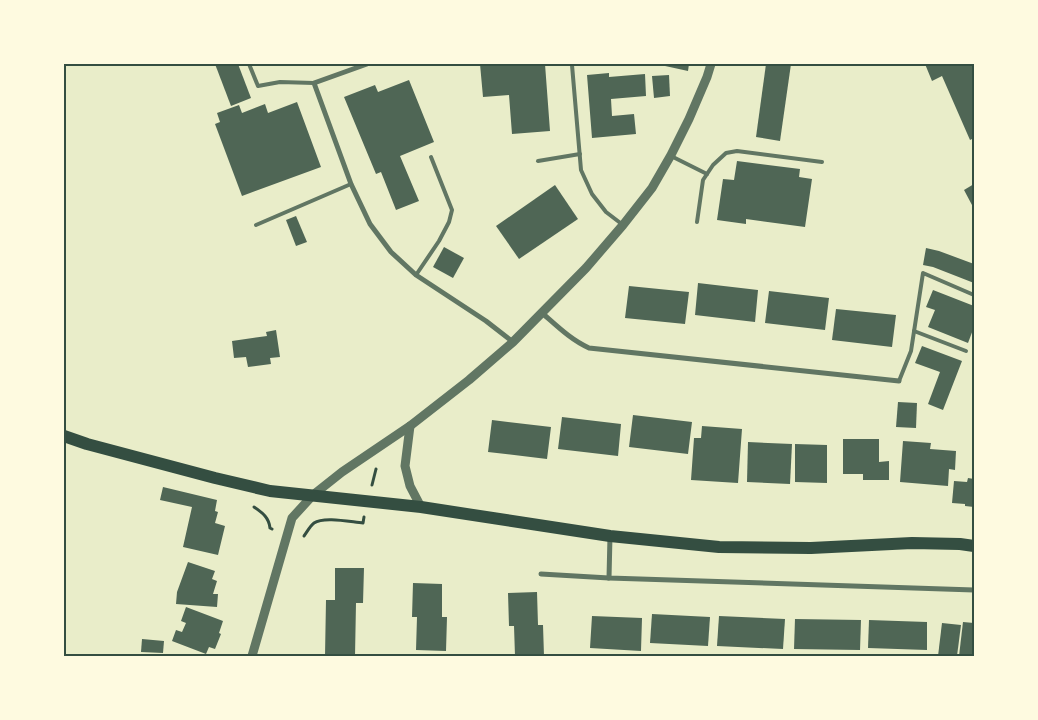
<svg xmlns="http://www.w3.org/2000/svg" width="1038" height="720" viewBox="0 0 1038 720" font-family="'DejaVu Sans',sans-serif">
<style>
.building{fill:#4f6655}
.lines{fill:none;stroke-linecap:round;stroke-linejoin:round}
.path{stroke:#344e41;stroke-width:3}
.service{stroke:#617663;stroke-width:4}
.minor{stroke:#617663;stroke-width:5}
.tertiary{stroke:#617663;stroke-width:9}
.primary{stroke:#344e41;stroke-width:12}
.neatline{fill:none;stroke:#344e41;stroke-width:2}
</style>
<rect width="100%" height="100%" fill="#e9edc9"/>
<g class="building">
<polygon points="215,64 238,64 251,98 231,106"/>
<polygon points="480,64 545,64 550,131 512,134 509,95 483,97"/>
<polygon points="656,64 689,64 688,71"/>
<polygon points="766,64 791,64 780,141 756,137"/>
<polygon points="925,64 974,64 974,138 970,140 942,76 932,81"/>
<polygon points="609,73 609,77 645,74 646,96 611,99 612,116 634,114 636,134 592,138 587,75"/>
<polygon points="669,75 670,96 654,98 652,76"/>
<polygon points="409,80 434,142 400,156 419,201 396,210 381,172 376,174 344,97 375,85 378,92"/>
<polygon points="297,102 321,167 242,196 215,124 220,122 217,113 239,105 242,113 265,104 268,113"/>
<polygon points="737,161 800,169 799,177 812,179 805,227 746,219 746,224 717,220 723,179 734,180"/>
<polygon points="974,184 974,203 972,205 964,190"/>
<polygon points="555,185 578,219 519,259 496,226"/>
<polygon points="296,216 307,242 296,246 286,220"/>
<polygon points="444,247 464,258 453,278 433,267"/>
<polygon points="926,248 939,251 974,264 974,283 933,267 923,265"/>
<polygon points="698,283 758,290 755,322 695,315"/>
<polygon points="629,286 689,292 685,324 625,318"/>
<polygon points="933,290 974,306 974,327 968,343 928,327 935,310 926,307"/>
<polygon points="769,291 829,298 825,330 765,323"/>
<polygon points="836,309 896,315 892,347 832,340"/>
<polygon points="276,330 280,357 270,358 271,364 248,367 246,357 234,358 232,341 267,336 266,332"/>
<polygon points="922,346 962,361 943,410 928,404 940,372 915,363"/>
<polygon points="898,402 917,403 916,428 896,427"/>
<polygon points="633,415 692,422 688,454 629,447"/>
<polygon points="562,417 621,424 618,456 558,449"/>
<polygon points="492,420 551,427 547,459 488,452"/>
<polygon points="702,426 742,429 738,483 691,480 694,438 701,438"/>
<polygon points="843,439 879,439 879,462 889,461 889,480 863,480 863,474 843,474"/>
<polygon points="903,441 931,443 930,449 956,451 955,470 949,469 948,486 900,482"/>
<polygon points="748,442 792,444 790,484 747,482"/>
<polygon points="795,444 827,445 827,483 795,482"/>
<polygon points="968,478 974,479 974,507 965,506 965,504 952,503 954,481 967,482"/>
<polygon points="163,487 217,500 215,511 218,512 215,523 225,526 218,555 183,547 192,507 160,500"/>
<polygon points="188,562 215,571 212,579 217,581 213,594 218,594 217,607 176,604 177,592"/>
<polygon points="335,568 364,568 363,603 356,603 355,656 325,656 326,600 335,600"/>
<polygon points="413,583 442,584 442,617 447,617 446,651 416,650 417,617 412,617"/>
<polygon points="537,592 538,625 543,625 544,656 515,656 514,626 509,626 508,593"/>
<polygon points="186,607 223,621 219,633 221,634 215,649 209,647 206,654 172,641 176,630 182,632 186,623 181,621"/>
<polygon points="652,614 710,617 708,646 650,643"/>
<polygon points="592,616 642,618 641,651 590,648"/>
<polygon points="719,616 785,619 783,649 717,646"/>
<polygon points="795,619 861,620 860,650 794,649"/>
<polygon points="869,620 927,622 927,650 868,648"/>
<polygon points="963,622 974,623 974,652 973,656 959,656"/>
<polygon points="942,623 961,625 957,656 938,656"/>
<polygon points="142,639 164,641 163,653 141,652"/>
</g>
<g class="lines">
<g class="path">
<polyline points="372,485 376,469"/>
<path d="M254,507c9,6 15,11 16,21l2,1"/>
<path d="M304,536c3,-4 6,-10 10,-13 10,-7 37,-1 49,0l1,-6"/>
</g>
<g class="service">
<polyline points="249,64 258,86 280,82 314,83"/>
<polyline points="572,65 581,170 592,194 606,212 623,225"/>
<polyline points="671,156 707,174"/>
<polyline points="538,161 580,154"/>
<polyline points="697,222 703,180 713,165 726,153 737,151 822,162"/>
<polyline points="256,225 351,184"/>
<polyline points="416,275 439,241 449,222 452,210 431,157"/>
<polyline points="914,331 966,351"/>
<polyline points="899,381 911,351 923,273 974,295"/>
</g>
<g class="minor">
<polyline points="367,64 314,83 351,184 370,224 391,252 416,275 486,321 513,342"/>
<path d="M542,313c15,13 29,27 47,35l310,33"/>
<polyline points="541,574 609,578 974,590"/>
<polyline points="609,578 610,536"/>
</g>
<g class="tertiary">
<polyline points="410,426 405,466 410,486 421,507"/>
<polyline points="252,656 292,518 313,495 342,472 410,426 469,380 513,342 586,268 623,225 652,188 671,155 689,119 707,77 711,64"/>
</g>
<polyline class="primary" points="64,436 87,444 215,478 270,491 421,507 610,536 719,547 811,548 912,543 960,544 974,546"/>
</g>
<rect width="1038" height="720" fill="none" stroke="#fefae0" stroke-width="130"/>
<rect x="65" y="65" width="908" height="590" class="neatline"/>
</svg>
